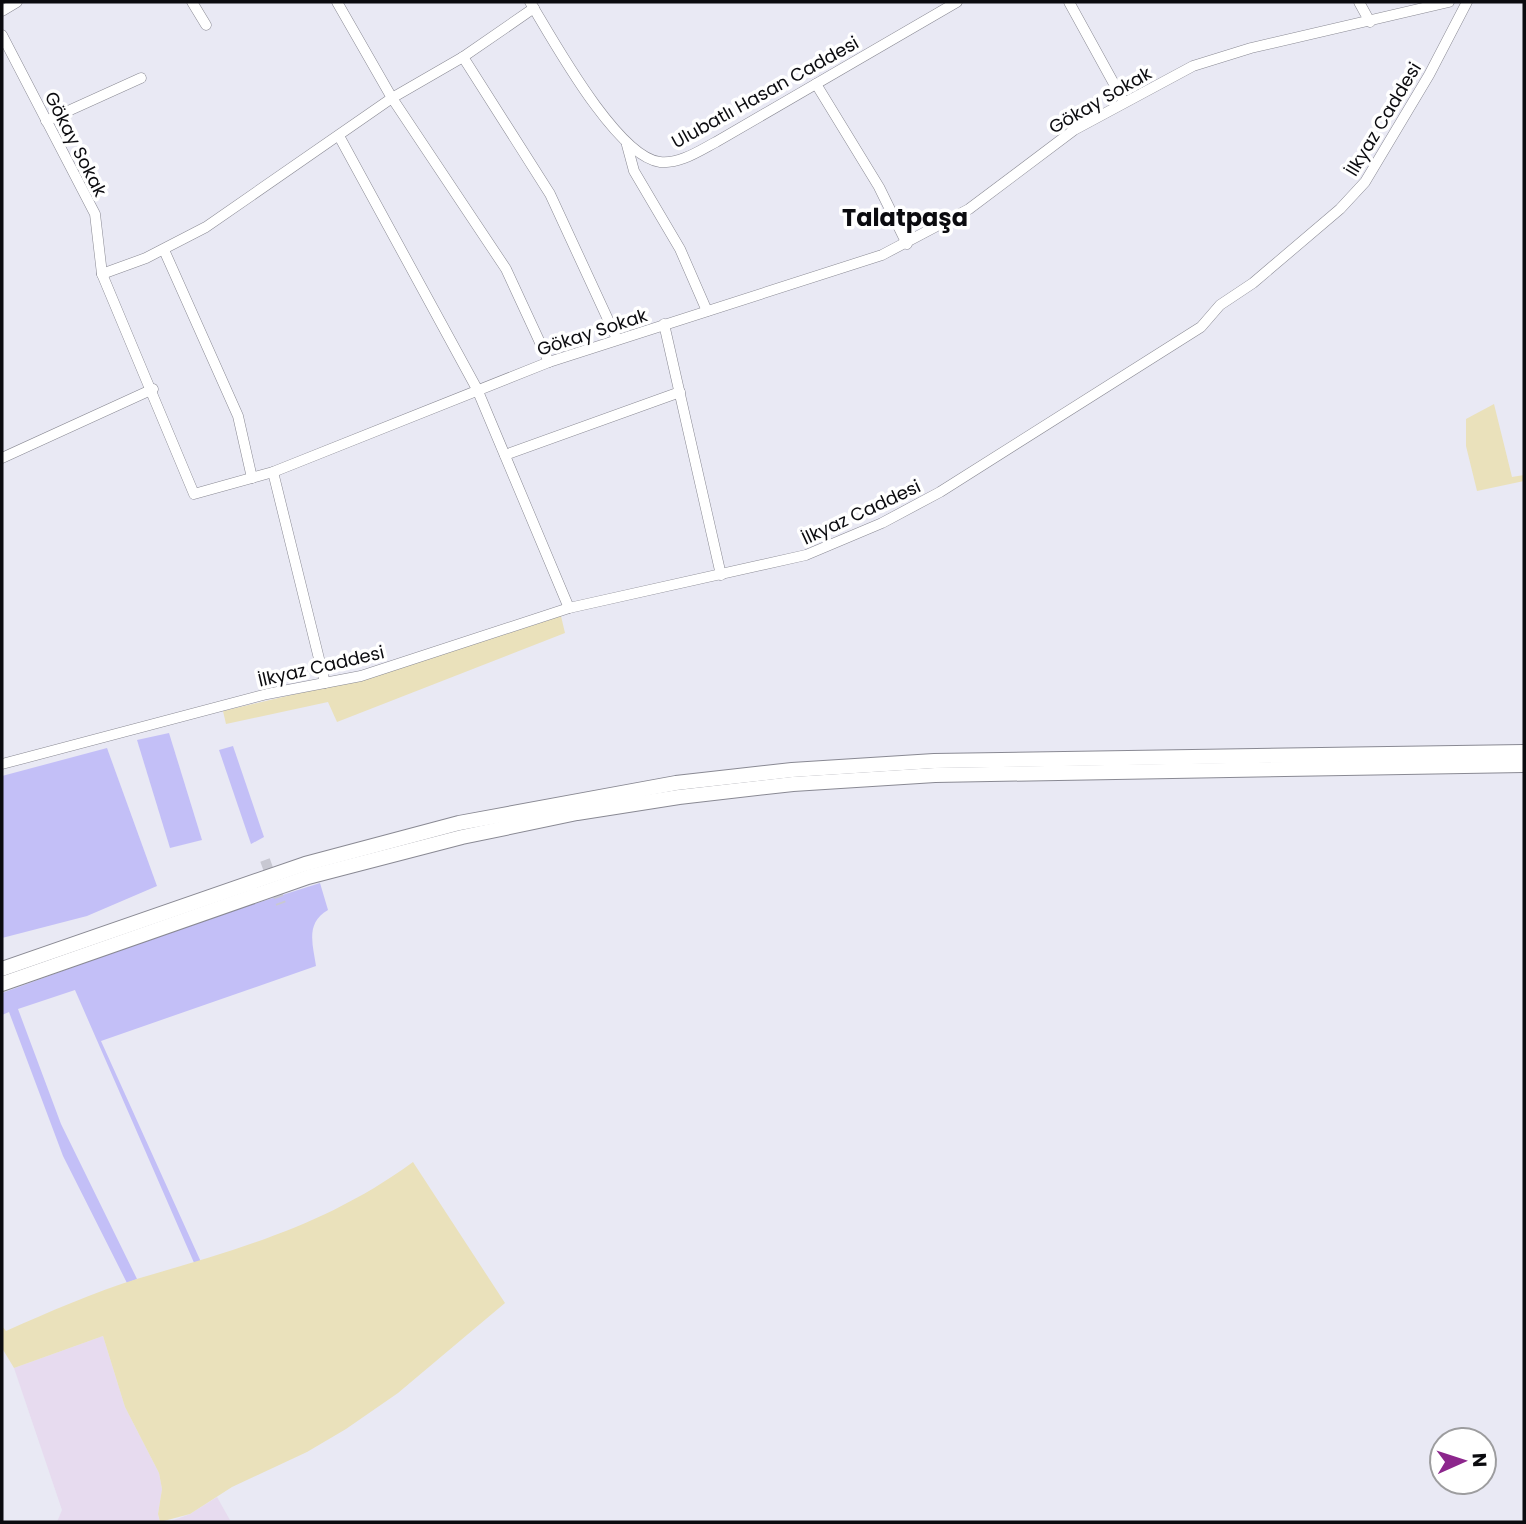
<svg xmlns="http://www.w3.org/2000/svg" width="1526" height="1524" viewBox="0 0 1526 1524" font-family="Poppins,sans-serif">
<style>
.industrial{fill:#e7dbef}
.green{fill:#c3bff7}
.sand{fill:#eae1bb}
.lines{fill:none;stroke-linecap:round;stroke-linejoin:round}
.minor-tunnel{stroke:#c8c8d2;stroke-width:10;stroke-dasharray:10 5;stroke-linecap:butt}
.minor-casing{stroke:#898993;stroke-width:11}
.highway-casing{stroke:#898993;stroke-width:16}
.minor{stroke:#fff;stroke-width:10}
.highway{stroke:#fff;stroke-width:14}
.labels{text-anchor:middle;dominant-baseline:central;stroke-width:7;stroke-linejoin:round;paint-order:stroke}
.street-label{font-size:18px;fill:#0b0b0f;stroke:#fff}
.district-label{font-size:24px;font-weight:bold;fill:#0b0b0f;stroke:#fff}
</style>
<rect width="100%" height="100%" fill="#e9e9f4"/>
<g class="industrial">
<polygon points="103,1336 125,1407 159,1473 162,1489 158,1514 160,1522 57,1522 62,1510 14,1368"/>
<polygon points="217,1497 231,1522 169,1522 190,1514"/>
</g>
<g class="green">
<polygon points="169,733 202,840 170,848 137,740"/>
<polygon points="233,746 264,837 251,844 219,750"/>
<polygon points="107,748 157,886 87,916 2,938 2,776"/>
<path d="M320,883l8,27c-23,13 -15,35 -12,56l-215,75 100,221 -6,3 -120,-275 -57,19 43,115 76,155 -10,4 -64,-127 -54,-144 -7,3v-22l195,-71z"/>
</g>
<g class="sand">
<polygon points="1494,404 1512,477 1524,475 1524,481 1477,491 1466,446 1466,419"/>
<polygon points="561,616 565,633 337,722 328,702 226,724 223,711 385,673"/>
<path d="M413,1162l92,141 -107,90 -52,36 -39,23 -75,35 -42,27 -30,8 -2,-8 4,-25 -3,-16 -34,-66 -22,-71 -89,32 -12,-20v-22l4,5c43,-19 88,-39 134,-53 99,-29 187,-53 273,-116z"/>
</g>
<g class="lines">
<polyline class="minor-tunnel" points="265,860 281,904"/>
<defs>
<g id="minor">
<polyline points="192,2 206,25"/>
<polyline points="337,2 392,98 506,269 549,362"/>
<path d="M530,2c23,38 87,155 130,160 20,2 39,-11 56,-20l241,-140"/>
<polyline points="1069,2 1124,102"/>
<polyline points="1359,2 1370,22"/>
<polyline points="2,11 17,2"/>
<polyline points="2,35 95,214 102,274 194,494 273,472 549,362 882,255 969,209 1074,130 1193,66 1251,48 1449,2"/>
<polyline points="463,57 550,194 617,339"/>
<polyline points="816,84 879,187 907,244"/>
<polyline points="46,121 141,78"/>
<polyline points="339,136 477,389 569,608"/>
<polyline points="627,145 634,171 680,249 707,311"/>
<polyline points="164,250 238,416 252,478"/>
<polyline points="102,274 146,258 206,227 392,98 463,57 534,8"/>
<polyline points="664,324 721,575"/>
<polyline points="505,455 680,392"/>
<polyline points="2,458 153,389"/>
<polyline points="273,472 325,683"/>
<polyline points="2,764 267,694 361,676 569,608 806,555 882,523 940,492 1201,327 1220,305 1253,283 1340,209 1365,182 1429,75 1467,2"/>
</g>
<g id="highway">
<polyline points="2,969 305,864 459,823 676,783 792,770 934,761 1524,752"/>
<polyline points="2,984 308,877 462,837 577,813 679,797 793,784 935,775 1524,765"/>
</g>
</defs>
<use href="#minor" class="minor-casing"/>
<use href="#highway" class="highway-casing"/>
<use href="#minor" class="minor"/>
<use href="#highway" class="highway"/>
</g>
<g class="labels">
<g class="street-label">
<text transform="translate(765 92) rotate(-29)">Ulubatlı Hasan Caddesi</text>
<text transform="translate(1100 100) rotate(-30)">Gökay Sokak</text>
<text transform="translate(1383 119) rotate(-59)">İlkyaz Caddesi</text>
<text transform="translate(76 144) rotate(63)">Gökay Sokak</text>
<text transform="translate(592 332) rotate(-18)">Gökay Sokak</text>
<text transform="translate(861 512) rotate(-25)">İlkyaz Caddesi</text>
<text transform="translate(321 666) rotate(-13)">İlkyaz Caddesi</text>
</g>
<g class="district-label">
<text x="905" y="217">Talatpaşa</text>
</g>
</g>
<rect width="1526" height="1524" fill="none" stroke="#0b0b0f" stroke-width="7"/>
<g transform="translate(1463 1461) rotate(87)"><circle r="33" fill="#ffffff" stroke="#9d9d9f" stroke-width="2"/>
<path d="M0-5L12 26L0 18L-12 26Z" fill="#8c268c"/>
<text y="-10" font-size="19" font-weight="bold" text-anchor="middle" fill="#0b0b0f">N</text>
</g>
</svg>
